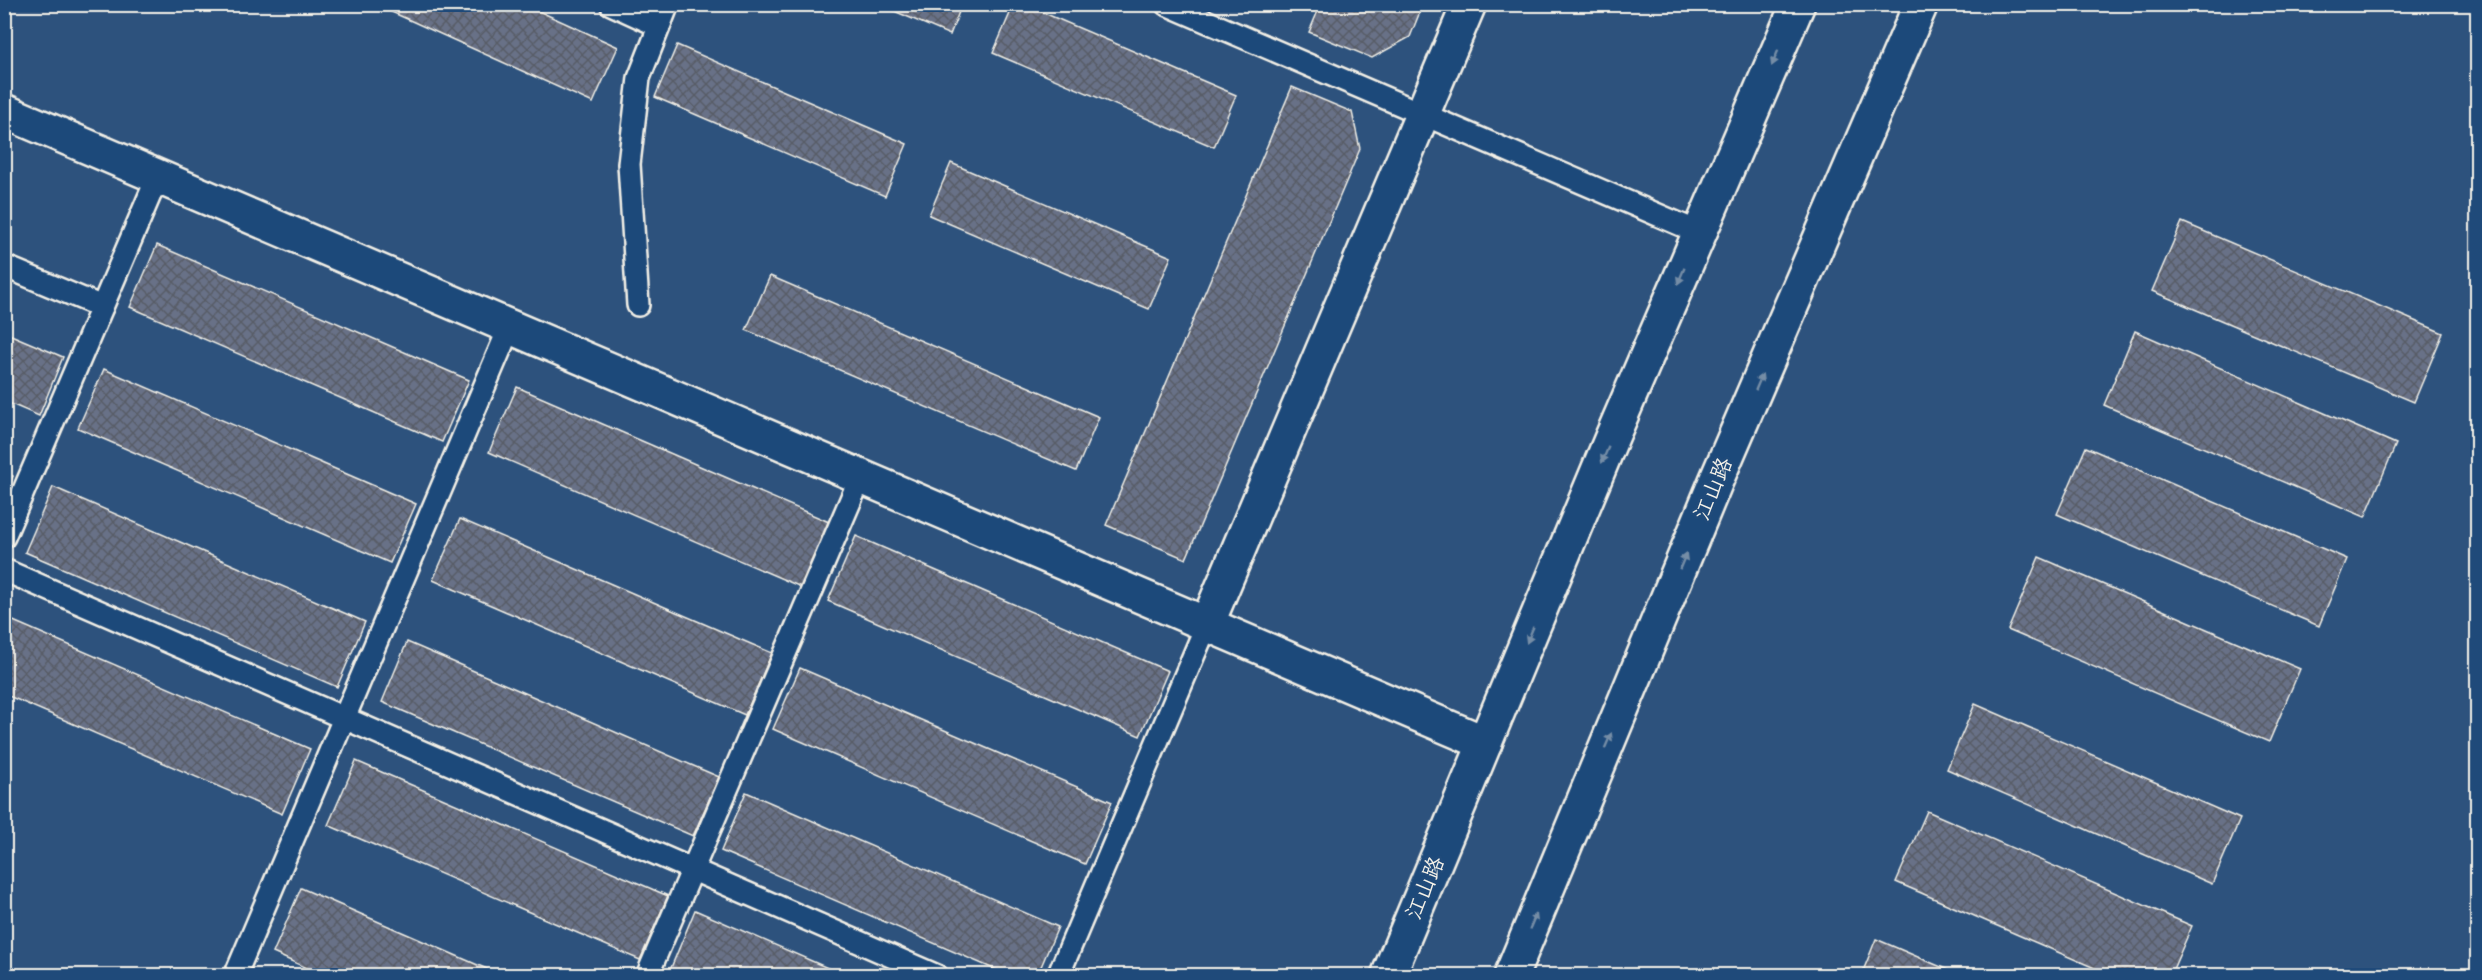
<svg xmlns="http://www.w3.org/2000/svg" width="2482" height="980" viewBox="0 0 2482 980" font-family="'Comic Neue','LXGW WenKai TC',sans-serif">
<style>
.building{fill:url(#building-cross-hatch);stroke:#f4f1e8;stroke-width:1.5}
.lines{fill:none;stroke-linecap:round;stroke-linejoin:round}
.lane-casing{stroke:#f4f1e8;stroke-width:26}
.street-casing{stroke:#f4f1e8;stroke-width:38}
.secondary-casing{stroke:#f4f1e8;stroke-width:38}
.lane{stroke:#1f4a7a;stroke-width:21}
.street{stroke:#1f4a7a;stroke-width:33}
.secondary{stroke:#1f4a7a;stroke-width:33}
.oneway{fill:#748da6}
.labels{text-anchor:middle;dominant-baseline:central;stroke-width:6;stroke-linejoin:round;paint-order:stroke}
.street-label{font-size:22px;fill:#f4f1e8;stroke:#1f4a7a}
</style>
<defs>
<pattern id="building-cross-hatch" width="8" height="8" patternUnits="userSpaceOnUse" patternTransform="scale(1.5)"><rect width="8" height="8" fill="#677187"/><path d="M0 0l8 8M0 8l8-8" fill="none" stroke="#585c66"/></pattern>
</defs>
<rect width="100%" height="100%" fill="#2d527d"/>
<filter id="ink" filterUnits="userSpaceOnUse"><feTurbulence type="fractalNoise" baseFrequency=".0167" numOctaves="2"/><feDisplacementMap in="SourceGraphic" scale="12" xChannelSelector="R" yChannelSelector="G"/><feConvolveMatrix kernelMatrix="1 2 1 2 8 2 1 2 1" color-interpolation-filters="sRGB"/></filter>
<g filter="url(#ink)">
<g class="building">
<polygon points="374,4 523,4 618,47 593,103"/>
<polygon points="878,4 962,4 950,35"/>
<polygon points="1014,4 1023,4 1236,95 1214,147 993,53"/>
<polygon points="1321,4 1423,4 1410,37 1372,58 1309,32"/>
<polygon points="677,45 907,144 885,196 655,97"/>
<polygon points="1292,87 1352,112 1360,149 1186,559 1106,525"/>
<polygon points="951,163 1171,257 1149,309 929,215"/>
<polygon points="2182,222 2443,333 2414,402 2152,291"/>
<polygon points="157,245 469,380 442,442 130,307"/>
<polygon points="770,276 1099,417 1076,471 746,330"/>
<polygon points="2135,331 2396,444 2365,517 2104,405"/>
<polygon points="4,332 63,357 39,416 4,401"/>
<polygon points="104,369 416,504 390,563 78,428"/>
<polygon points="517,387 829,522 801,587 489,452"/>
<polygon points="2086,447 2347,559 2319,626 2057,514"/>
<polygon points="4,472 13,476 4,495"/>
<polygon points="53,487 365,622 337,687 25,552"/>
<polygon points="460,519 772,653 745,715 433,580"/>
<polygon points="856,536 1168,671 1140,736 828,601"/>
<polygon points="2039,557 2300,669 2269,742 2008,630"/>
<polygon points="4,617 310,749 282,814 4,694"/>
<polygon points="407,642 719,777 693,836 382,702"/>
<polygon points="800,668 1112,802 1085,864 773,729"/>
<polygon points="1975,704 2240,819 2212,884 1947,769"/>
<polygon points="356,761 668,896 640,960 328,825"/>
<polygon points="746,792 1058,927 1037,976 1010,976 721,851"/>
<polygon points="1927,811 2192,926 2170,976 2113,976 1896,882"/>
<polygon points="301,888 503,976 325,976 273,953"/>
<polygon points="695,910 846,976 668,975"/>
<polygon points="1876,939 1962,976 1861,976"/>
</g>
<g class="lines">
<defs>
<g id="lane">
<polyline points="611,4 659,26"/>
<polyline points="1166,4 1700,233"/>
<polyline points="4,266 102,307"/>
<polyline points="638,305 629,164 639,78 668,4"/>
<polyline points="4,537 158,176"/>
<polyline points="4,570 937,976"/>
<polyline points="235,976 510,326"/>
<polyline points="647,976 861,476"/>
<polyline points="1058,976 1207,624"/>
</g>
<g id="street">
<polyline points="4,111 1485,743"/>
<polyline points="1207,624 1469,4"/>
</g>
<g id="secondary">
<polyline points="1388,976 1612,437 1798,4"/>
<polyline points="1511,976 1716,481 1921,4"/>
</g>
</defs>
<use href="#lane" class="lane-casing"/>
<use href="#street" class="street-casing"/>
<use href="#secondary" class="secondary-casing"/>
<use href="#lane" class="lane"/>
<use href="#street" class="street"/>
<use href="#secondary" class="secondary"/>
</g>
<defs><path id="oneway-solid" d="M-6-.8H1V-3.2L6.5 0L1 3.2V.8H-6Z" transform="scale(1.5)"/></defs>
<g class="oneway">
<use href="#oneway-solid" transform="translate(1775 58) rotate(113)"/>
<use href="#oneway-solid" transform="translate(1681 276) rotate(113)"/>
<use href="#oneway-solid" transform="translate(1759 382) rotate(-67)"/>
<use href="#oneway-solid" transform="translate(1605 455) rotate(113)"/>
<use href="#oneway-solid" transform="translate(1683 561) rotate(-67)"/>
<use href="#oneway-solid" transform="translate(1530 635) rotate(113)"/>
<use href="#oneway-solid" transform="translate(1608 741) rotate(-67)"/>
<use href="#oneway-solid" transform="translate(1533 921) rotate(-67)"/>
</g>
</g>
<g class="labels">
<g class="street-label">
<text transform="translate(1713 489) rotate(-67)">江山路</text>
<text transform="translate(1425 888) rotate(-67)">江山路</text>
</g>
</g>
<rect width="2482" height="980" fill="none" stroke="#1f4a7a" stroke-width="24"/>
<rect x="12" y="12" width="2458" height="956" fill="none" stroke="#f4f1e8" stroke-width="2" filter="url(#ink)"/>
</svg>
